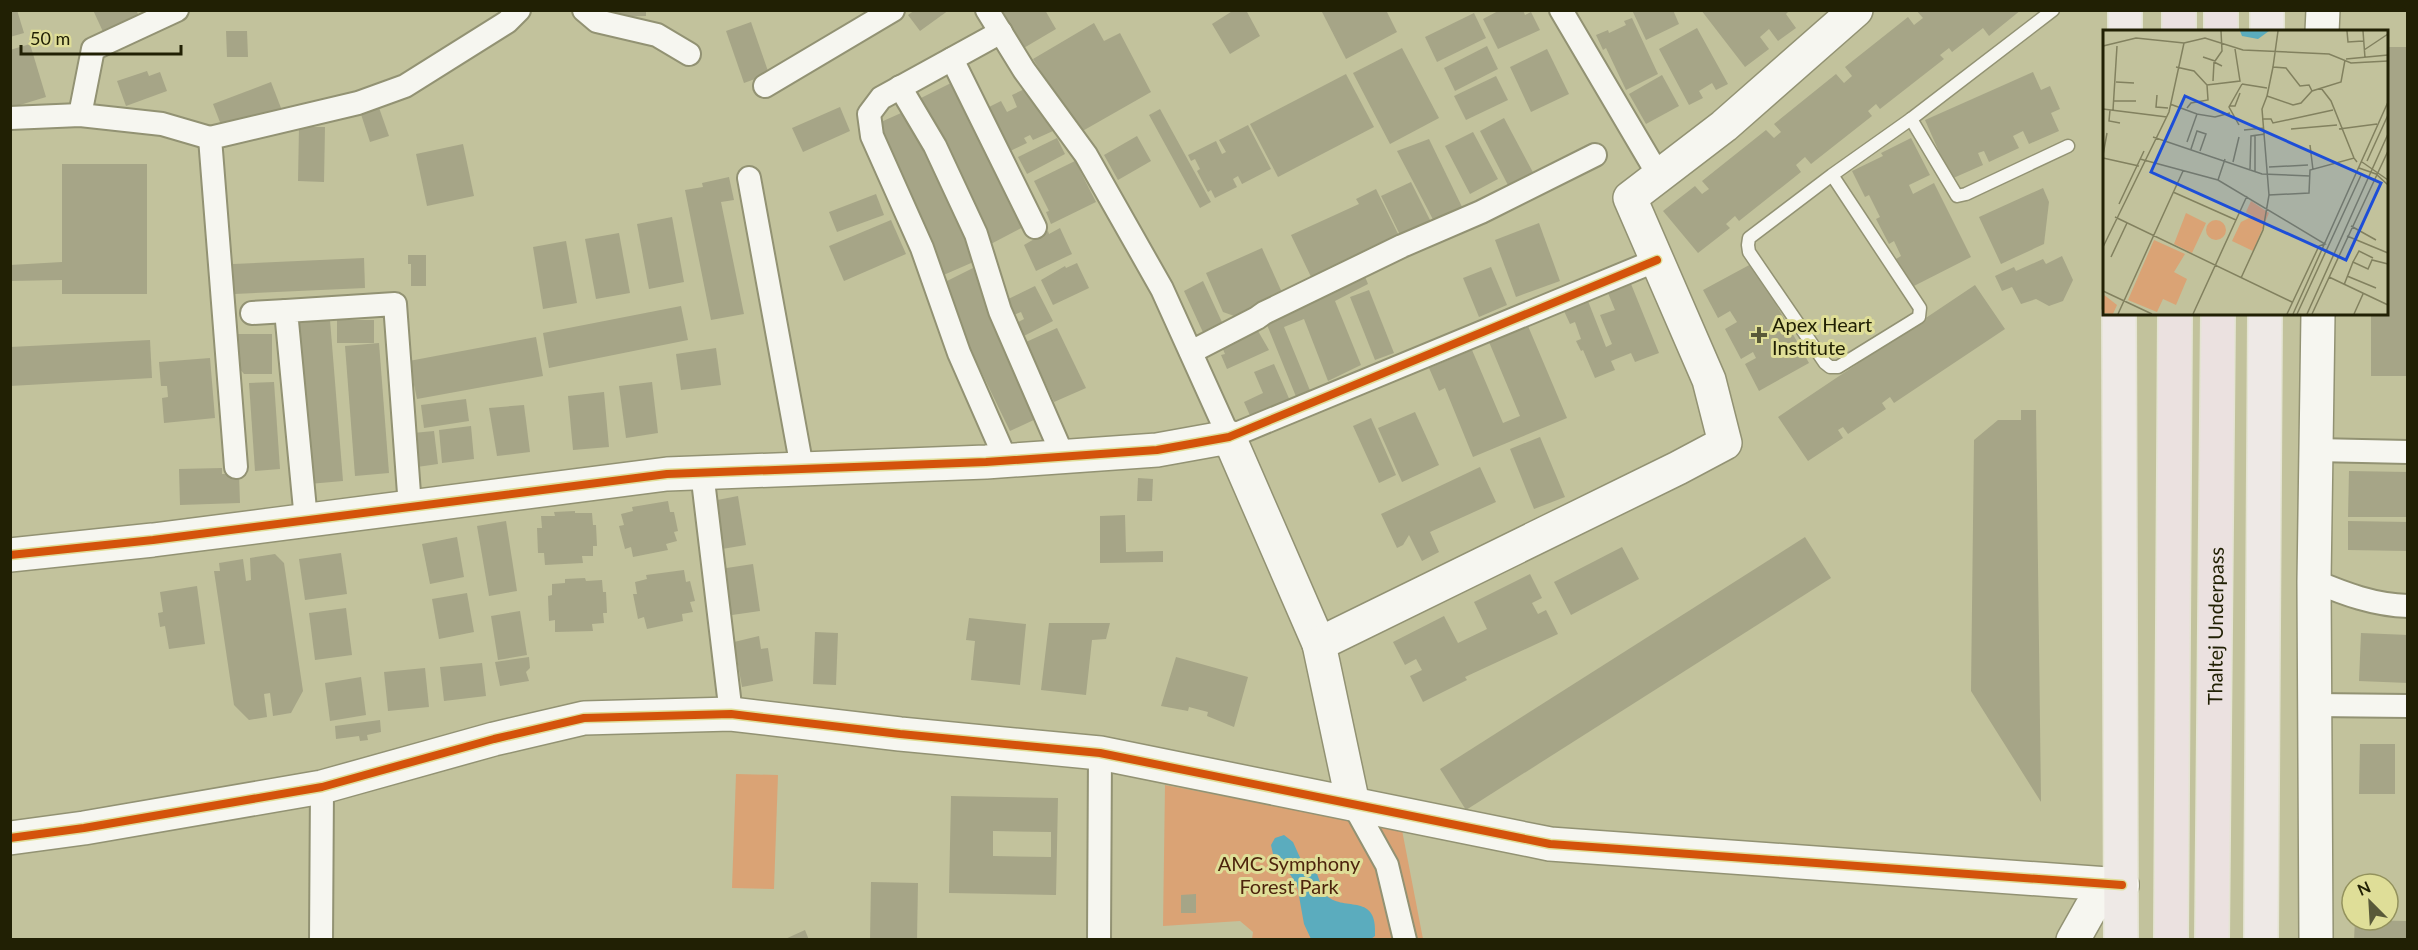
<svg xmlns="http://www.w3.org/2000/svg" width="2418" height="950" viewBox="0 0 2418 950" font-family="Lato,sans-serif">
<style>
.green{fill:#daa375}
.water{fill:#5bacbe}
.building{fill:#a6a587;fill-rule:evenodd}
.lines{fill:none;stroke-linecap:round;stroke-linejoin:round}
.lane-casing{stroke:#929273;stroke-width:15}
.street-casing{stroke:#929273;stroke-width:26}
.secondary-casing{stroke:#929273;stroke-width:36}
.primary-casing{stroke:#e4e4d2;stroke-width:36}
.highway-casing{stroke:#e4e4d2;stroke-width:36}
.lane{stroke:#f6f6f0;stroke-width:12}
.street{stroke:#f6f6f0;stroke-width:22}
.secondary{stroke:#f6f6f0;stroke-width:33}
.primary{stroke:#eee9e6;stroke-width:33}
.highway{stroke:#ebe1e0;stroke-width:33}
.cycleway-casing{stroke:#dfde98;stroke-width:11}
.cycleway{stroke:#d4530b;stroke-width:8}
.poi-dot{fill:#595939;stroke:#dfde98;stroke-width:2}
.labels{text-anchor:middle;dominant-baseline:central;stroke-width:6;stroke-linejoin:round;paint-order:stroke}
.poi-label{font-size:20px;fill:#212004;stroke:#dfde98;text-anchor:start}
.street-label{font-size:20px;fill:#212004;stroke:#dfde98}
.park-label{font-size:20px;fill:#4d240d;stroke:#dfde98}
.inset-road{fill:none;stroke:#82815f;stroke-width:1.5}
.view{fill:#1d4ed8;fill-opacity:0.15;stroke:#1d4ed8;stroke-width:3}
.inset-edge{fill:none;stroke:#212004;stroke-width:3}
</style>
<rect width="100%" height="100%" fill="#c2c29c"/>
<g class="green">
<polygon points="736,774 778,775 774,889 732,888"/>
<polygon points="1165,785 1402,830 1423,939 1252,939 1253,932 1240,921 1163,926"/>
</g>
<path class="water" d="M1284,835l9,7 13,29 11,3c3,7 5,17 10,22 18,16 51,-4 48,40l-4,3h-60l-7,-15 -7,-39 -15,-23 -9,-8 -2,-9 4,-7z"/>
<g class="building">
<polygon points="10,10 17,10 24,33 10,37"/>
<polygon points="93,10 136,10 141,20 105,36"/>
<polygon points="609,10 646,10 646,16 609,17"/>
<polygon points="915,10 949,10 920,31 908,15"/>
<polygon points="993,10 1045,10 1056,29 1017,52"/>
<polygon points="1234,10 1246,10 1260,36 1230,54 1212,24"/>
<polygon points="1321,10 1386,10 1397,32 1346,59"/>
<polygon points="1500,10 1523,10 1525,15 1531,12 1540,30 1498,49 1483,19"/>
<polygon points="1632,10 1673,10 1679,24 1646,40"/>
<polygon points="1701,10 1790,10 1786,14 1796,28 1778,41 1769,29 1760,37 1769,49 1745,67"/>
<polygon points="1916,10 2021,10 1989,36 1983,28 1952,52 1949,48 1940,55 1944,59 1880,109 1876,104 1868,111 1872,116 1811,164 1805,157 1796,165 1801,172 1739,221 1735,216 1726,224 1730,228 1698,253 1663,211 1695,186 1702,194 1709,189 1702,181 1766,130 1774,138 1781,132 1774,124 1836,74 1844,83 1852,76 1845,67 1908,17 1914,25 1923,18"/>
<polygon points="1474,13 1486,38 1437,62 1425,37"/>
<polygon points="1632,18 1658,74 1626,90 1606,48 1603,50 1596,35 1608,30 1609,33 1626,25 1624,21"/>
<polygon points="751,22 769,74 744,83 726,31"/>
<polygon points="1094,23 1104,41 1120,33 1151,92 1079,133 1033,59"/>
<polygon points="1697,28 1728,84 1716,90 1712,83 1699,91 1703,98 1689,105 1659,49"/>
<polygon points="226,31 247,31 248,57 227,57"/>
<polygon points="30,44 46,97 10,108 10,50"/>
<polygon points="1487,46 1498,69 1455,91 1444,68"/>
<polygon points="2386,47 2408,47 2408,376 2371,376 2371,314 2386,314"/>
<polygon points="1402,48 1439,118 1390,144 1353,73"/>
<polygon points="1547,49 1569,94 1531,112 1510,67"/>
<polygon points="147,71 149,76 160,72 167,91 126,106 117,81"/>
<polygon points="2033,72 2041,90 2050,86 2060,109 2051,113 2059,131 2029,144 2023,131 2013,136 2019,148 1989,162 1984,151 1978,153 1983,165 1951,179 1925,120"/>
<polygon points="1346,74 1374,127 1278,177 1250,124"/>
<polygon points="1662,75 1679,106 1646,124 1629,94"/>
<polygon points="1496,76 1508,100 1466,120 1454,96"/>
<polygon points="271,82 281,108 223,130 213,104"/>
<polygon points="953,82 1027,225 987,246 913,102"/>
<polygon points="1031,86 1053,131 1033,140 1030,135 1024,138 1027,143 1006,153 985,109 1001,101 1007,112 1017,107 1012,95"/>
<polygon points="377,102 389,136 370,142 359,108"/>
<polygon points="840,107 850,131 803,152 792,128"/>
<polygon points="910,109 978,260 939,277 872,126"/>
<polygon points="1160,109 1211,202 1200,208 1149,115"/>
<polygon points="1504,118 1536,178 1511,191 1480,131"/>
<polygon points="1248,125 1271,169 1242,184 1238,176 1233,179 1237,187 1215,198 1211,190 1208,192 1197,171 1200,169 1195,159 1191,161 1188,155 1216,141 1222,154 1226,152 1219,140"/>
<polygon points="299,127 325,127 324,182 298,181"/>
<polygon points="1473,132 1498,179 1470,194 1445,146"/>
<polygon points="1137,136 1151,161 1118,180 1104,155"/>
<polygon points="1057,138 1065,154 1027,174 1018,157"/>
<polygon points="1911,138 1930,175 1909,185 1913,194 1934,183 1971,257 1910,288 1896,259 1901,256 1894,241 1889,244 1876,219 1880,217 1869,195 1865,197 1852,171 1883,156 1881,153"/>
<polygon points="1429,139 1466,215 1438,229 1397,151"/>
<polygon points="463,144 474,196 427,206 416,154"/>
<polygon points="1075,161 1096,202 1051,224 1046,212 1049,211 1034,181"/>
<polygon points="62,164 147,164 147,294 62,294 62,280 10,281 10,265 62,262"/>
<polygon points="729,177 734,200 721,202 744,314 711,320 685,190 703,187 702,183"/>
<polygon points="1411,182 1434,228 1404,243 1381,196"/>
<polygon points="2043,188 2049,202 2044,244 2001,264 1979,217"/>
<polygon points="1376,189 1401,240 1314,283 1291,235 1359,204 1356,199"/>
<polygon points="876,194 884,215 837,232 829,212"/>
<polygon points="672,217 684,282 649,289 637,224"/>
<polygon points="891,220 906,254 844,281 829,246"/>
<polygon points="1539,223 1560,281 1516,297 1495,240"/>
<polygon points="1060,228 1072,254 1036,271 1024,245 1048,231 1049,234"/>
<polygon points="619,233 630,293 596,299 585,239"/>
<polygon points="566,241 577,303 543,309 533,247"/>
<polygon points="1262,248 1284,297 1237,317 1223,312 1206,273"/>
<polygon points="408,255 426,255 426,286 411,286 411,264 408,264"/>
<polygon points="2062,256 2073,280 2063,301 2049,306 2036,299 2021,304 2012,287 2002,291 1995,276 2014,267 2016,271 2043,259 2046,264"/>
<polygon points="364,258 365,288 234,294 233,264"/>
<polygon points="1077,263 1089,288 1053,305 1041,280 1065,266 1066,268"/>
<polygon points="1753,263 1809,363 1759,391 1745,364 1756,358 1753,352 1741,359 1725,329 1737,322 1730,311 1718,318 1703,290"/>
<polygon points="1491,267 1507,305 1479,317 1463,278"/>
<polygon points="973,268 1038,418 1010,431 939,285"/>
<polygon points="1362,269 1368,284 1335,301 1361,365 1328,381 1304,319 1284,327 1311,393 1297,399 1263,315"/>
<polygon points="1203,281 1227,333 1207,341 1184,291"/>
<polygon points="1631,284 1659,353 1635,362 1631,353 1611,361 1615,370 1595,378 1583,350 1581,351 1576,341 1581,339 1575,322 1570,324 1564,311 1588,301 1606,347 1612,344 1600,315 1615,310 1608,293"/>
<polygon points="1975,285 2005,329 1894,403 1890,397 1882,403 1886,409 1848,434 1843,427 1838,430 1843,438 1808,461 1778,417"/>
<polygon points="1035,286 1053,321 1020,338 1013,325 1024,319 1021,312 1009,317 1002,302"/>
<polygon points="1369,290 1394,353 1375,360 1350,297"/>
<polygon points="681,306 688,340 549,368 543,333"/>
<polygon points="330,320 343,481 309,484 296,323"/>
<rect x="337" y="320" width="37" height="23"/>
<polygon points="1254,324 1269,350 1227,369 1221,355 1225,354 1219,340"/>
<polygon points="1528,326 1567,418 1473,457 1445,388 1439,391 1429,368 1472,350 1503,423 1520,416 1489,342"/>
<polygon points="1057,328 1086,388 1054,402 1026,342"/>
<polygon points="236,334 272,334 272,374 244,374 239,368 239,344 236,344"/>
<polygon points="536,337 543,376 417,399 409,361"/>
<polygon points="150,340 152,378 10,386 10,347"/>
<polygon points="379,343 389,473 355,476 345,346"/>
<polygon points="716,348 721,385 681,390 676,354"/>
<polygon points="210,358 215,418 164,423 162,398 168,397 167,386 161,386 159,362"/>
<polygon points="1274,364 1291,403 1252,420 1244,402 1263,393 1254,372"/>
<polygon points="274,382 280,469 255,471 249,383"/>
<polygon points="652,382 658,433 626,438 619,386"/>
<polygon points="604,392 609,447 573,450 568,396"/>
<polygon points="466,399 469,421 424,428 421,405"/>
<polygon points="524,405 530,452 497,456 489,408"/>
<polygon points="2021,410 2036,410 2041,802 1971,691 1974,440 1998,420 2021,420"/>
<polygon points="1415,412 1439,465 1402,482 1378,428"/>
<polygon points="1371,418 1396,475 1379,483 1353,426"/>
<polygon points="471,426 474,459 442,463 439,430"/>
<polygon points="434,431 438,464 417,467 413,433"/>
<polygon points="1540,437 1565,497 1534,509 1510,449"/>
<polygon points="1480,467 1496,502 1430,532 1439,552 1422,561 1409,535 1403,545 1397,548 1381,514"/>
<polygon points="222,468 222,474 239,474 240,503 180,505 179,469"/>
<polygon points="2349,471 2408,472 2408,517 2348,517"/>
<polygon points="1138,478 1153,479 1152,501 1137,501"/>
<polygon points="738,496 746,545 716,550 707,502"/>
<polygon points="668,501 670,512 674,512 678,531 674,532 677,541 666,544 668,550 633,557 631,547 625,549 619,526 624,525 621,514 633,511 632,507"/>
<polygon points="575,511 575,513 592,513 593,525 596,525 597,546 593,546 593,556 582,556 583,563 545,565 544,553 538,553 537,528 542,528 541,516 555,516 554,512"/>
<polygon points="1125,515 1126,552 1163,551 1163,562 1100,563 1100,516"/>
<polygon points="506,521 517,591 489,596 477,526"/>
<polygon points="2348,521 2408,522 2408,551 2348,550"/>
<polygon points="457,537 464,577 430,584 422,544"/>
<polygon points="1805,537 1831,578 1466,810 1440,769"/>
<polygon points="1622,547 1639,579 1571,615 1554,582"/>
<polygon points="341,553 347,594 305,600 299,559"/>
<polygon points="275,554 284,563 303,691 291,713 273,716 270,693 264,694 267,717 249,720 234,705 214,571 220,571 219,563 243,559 246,581 251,580 250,558"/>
<polygon points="753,564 760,611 725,616 720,569"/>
<polygon points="684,570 686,582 690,581 695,601 690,602 693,612 682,614 683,621 647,629 644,617 638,619 633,594 637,594 635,582 647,579 646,575"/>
<polygon points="1530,574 1542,598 1532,603 1538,614 1546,610 1558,634 1465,677 1467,680 1423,702 1410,676 1422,670 1416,659 1405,665 1393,642 1444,616 1458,643 1487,629 1474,602"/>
<polygon points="585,578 586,581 602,580 603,592 606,592 607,613 603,613 604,623 592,624 593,631 555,632 555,620 549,621 548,596 552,595 552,584 565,583 565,579"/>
<polygon points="197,586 205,644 169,649 165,626 160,627 158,613 163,612 160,592"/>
<polygon points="467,593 474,632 439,639 432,599"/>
<polygon points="346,608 352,655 315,660 309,613"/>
<polygon points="520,611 527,655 498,660 491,616"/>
<polygon points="969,618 1026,624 1020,685 971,680 975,641 966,640"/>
<polygon points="1049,623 1110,623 1106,639 1092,640 1086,695 1041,690"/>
<polygon points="815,632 838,633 836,685 813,684"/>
<polygon points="2361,633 2408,635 2408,683 2359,681"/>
<polygon points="759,636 761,649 768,648 773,681 742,687 734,642"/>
<polygon points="529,657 530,668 526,672 529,681 500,686 495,662"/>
<polygon points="1176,657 1248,677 1234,727 1207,716 1208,712 1189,707 1188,711 1161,706"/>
<polygon points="482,663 486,696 444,701 440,667"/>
<polygon points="425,668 429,707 388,711 384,672"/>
<polygon points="361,677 366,715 330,721 325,683"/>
<polygon points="380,720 381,732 367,735 368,740 360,741 359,736 336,739 335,726"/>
<polygon points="2360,744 2395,744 2395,794 2359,794"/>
<path d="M951,796l107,2 -2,97 -107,-2zM993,831l58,1v25l-58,-1z"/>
<polygon points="871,882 918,883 917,940 870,940"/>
<polygon points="1196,894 1196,913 1181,913 1181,895"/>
<polygon points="2355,920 2408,921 2408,940 2354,940"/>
<polygon points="805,930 809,940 783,940"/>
</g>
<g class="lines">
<defs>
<g id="lane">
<polyline points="1911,119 1957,196 1966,194 2068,146"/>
<polyline points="1832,175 1749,238 1748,245 1749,252 1825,363 1830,367 1838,367 1919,317 1920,308 1832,175 1911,119 2053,10"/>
</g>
<g id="street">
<polyline points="584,10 597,21 657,35 689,54"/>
<polyline points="987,10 1024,70 1086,155 1162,289 1229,437 1657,260"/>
<polyline points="1561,10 1659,176"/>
<polyline points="1001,32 881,98 869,114 872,136 922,248 959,353 1006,460"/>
<polyline points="952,59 1035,227"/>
<polyline points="765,86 893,10"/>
<polyline points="900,87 935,146 976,234 1000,311 1063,456"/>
<polyline points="80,115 93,49 177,10"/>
<polyline points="10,118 80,115 162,124 210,138"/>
<polyline points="749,178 802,468"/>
<polyline points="252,313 286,311"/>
<polyline points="1191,352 1257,318 1264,313 1402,246 1481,212 1595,155"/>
<polyline points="2316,450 2408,452"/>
<polyline points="236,467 210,138 358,103 405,86 507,22 519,10"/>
<polyline points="702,472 731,714"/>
<polyline points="306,520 286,311 395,304 410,507"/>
<path d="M2314,581c31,13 60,24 94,25"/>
<polyline points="2315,705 2408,706"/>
<polyline points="1353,804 1387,865 1405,940"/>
<polyline points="321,940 322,787"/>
<polyline points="1099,940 1100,753"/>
</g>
<g id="secondary">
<polyline points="2322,32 2323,10"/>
<polyline points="10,555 153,540 667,474 986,462 1157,450 1229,437 1319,644"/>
<polyline points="1353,804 1319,644 1678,468 1725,443 1709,380 1630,198 1724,126 1856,10"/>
<polyline points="10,838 84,828 322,787 494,739 584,718 731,714 900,734 1100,753 1550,844 2122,885"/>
<polyline points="2073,940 2091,908 2122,885"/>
<polyline points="2316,940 2314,581 2318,314"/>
</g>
<g id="primary">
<polyline points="2125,32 2125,10"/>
<polyline points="2267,32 2267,10"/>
<polyline points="2119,314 2121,940"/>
<polyline points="2261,940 2265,314"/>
</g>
<g id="highway">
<polyline points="2221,10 2221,32"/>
<polyline points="2179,32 2179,10"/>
<polyline points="2171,940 2175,314"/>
<path id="s1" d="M2212,940l6,-626"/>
</g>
</defs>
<use href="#lane" class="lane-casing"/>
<use href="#street" class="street-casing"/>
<use href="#secondary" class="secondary-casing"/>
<use href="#primary" class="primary-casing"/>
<use href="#highway" class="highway-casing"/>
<use href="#lane" class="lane"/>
<use href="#street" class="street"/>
<use href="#secondary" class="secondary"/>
<use href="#primary" class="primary"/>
<use href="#highway" class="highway"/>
<defs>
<g id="cycleway">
<polyline points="10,555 153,540 667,474 986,462 1157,450 1229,437 1657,260"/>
<polyline points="10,838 84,828 322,787 494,739 584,718 731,714 900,734 1100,753 1550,844 2122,885"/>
</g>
</defs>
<use href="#cycleway" class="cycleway-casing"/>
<use href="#cycleway" class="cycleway"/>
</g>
<path class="poi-dot" d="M1756 326h6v6h6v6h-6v6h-6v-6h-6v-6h6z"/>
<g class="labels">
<g class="poi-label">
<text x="1772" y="324">Apex Heart<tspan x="1772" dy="23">Institute</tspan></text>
</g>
<g class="street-label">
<text stroke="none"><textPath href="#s1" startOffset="314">Thaltej Underpass</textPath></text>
</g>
<g class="park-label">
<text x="1289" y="863">AMC Symphony<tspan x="1289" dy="23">Forest Park</tspan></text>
</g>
</g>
<g transform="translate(2103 30)">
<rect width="285" height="285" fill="#c2c29c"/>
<path d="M148,171l18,12 -16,38 -21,-10 9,-19 12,-6 -7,-4zM83,183l20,10 -14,30 -18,-9zM103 200a10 10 0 1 1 20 0a10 10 0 1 1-20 0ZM51,210l31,14 -11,18 13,7 -11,26 -13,-6 -6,13 -29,-12zM0,264l14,11 -4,9 -10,-1z" fill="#daa375"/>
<path d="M137,1h29l-11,8 -16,-3z" fill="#5bacbe"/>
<path class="inset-road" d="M175,1l-5,36 13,1 14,18 9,-1 3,6M244,1l1,11 15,-1M260,1l2,27M0,16l33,-8 48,5 21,-5 38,12 86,4 22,9 37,-2M261,20l24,-16M100,27l12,4 7,-10 -1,-20M243,29l42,-4M73,37l18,4 13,14 33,-4 -5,-32M170,37l-6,29 26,9 8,-2 11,-12 29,-9 4,-22M110,51l1,-19 8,4M13,52l18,1M139,54l25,4M218,58l10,13 23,57M54,65l-1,12 12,1M164,66l-5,13 7,86M11,71h22M67,74l27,10M127,76h5l5,-13M84,78l4,-5 17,-3 -1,-15M0,79l64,8M7,80l-1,11 11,2M10,80l4,-64M159,89h9l2,4 60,-13M136,95l-10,-18 13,-23M188,99l46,-4M236,99l38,-5M141,100l20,-2M50,107l109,37 48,2M84,112l10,-28 18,3 15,-4M207,115l3,25M88,119l6,-18 9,3 -6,17M0,125l4,-22M0,128l36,8M37,129l78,21 107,64 -6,2 -32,68M264,131l21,-46M130,132l6,-25M259,132l26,18M166,137l39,-2M256,138l17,6 12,11M147,139l1,-33 14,-2M152,141v-36M115,150l7,-21M70,162l63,28M16,174l25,-53M12,187l177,85M248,196l25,14M244,206l41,17M0,217l66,-135 15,-69M8,227l16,-34M250,232l6,-11 14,7M244,246l29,12M226,247l59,28M138,248l22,-48 6,-35 40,-2 1,-23 44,-12 3,4M241,255l9,-23 15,7 4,-9 16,4M0,261l49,23M15,284l65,-143M90,284l54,-118M190,284l95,-212M194,284l65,-141M204,284l81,-180M209,284l76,-163M251,284l9,-20"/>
<path class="view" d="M82,66l196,87 -35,77 -195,-88z"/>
<rect width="285" height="285" class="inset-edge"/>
</g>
<rect width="2418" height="950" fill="none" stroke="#212004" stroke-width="24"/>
<g transform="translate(2370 902) rotate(336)"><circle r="28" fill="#dfde98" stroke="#93925d" stroke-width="1.5"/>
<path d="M0-4.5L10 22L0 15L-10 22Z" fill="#595939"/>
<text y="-9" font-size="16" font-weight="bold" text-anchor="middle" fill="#212004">N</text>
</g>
<path d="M21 45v9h160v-9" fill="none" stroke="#212004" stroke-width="3"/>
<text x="30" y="45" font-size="18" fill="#212004" stroke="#dfde98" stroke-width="4.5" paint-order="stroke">50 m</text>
</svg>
